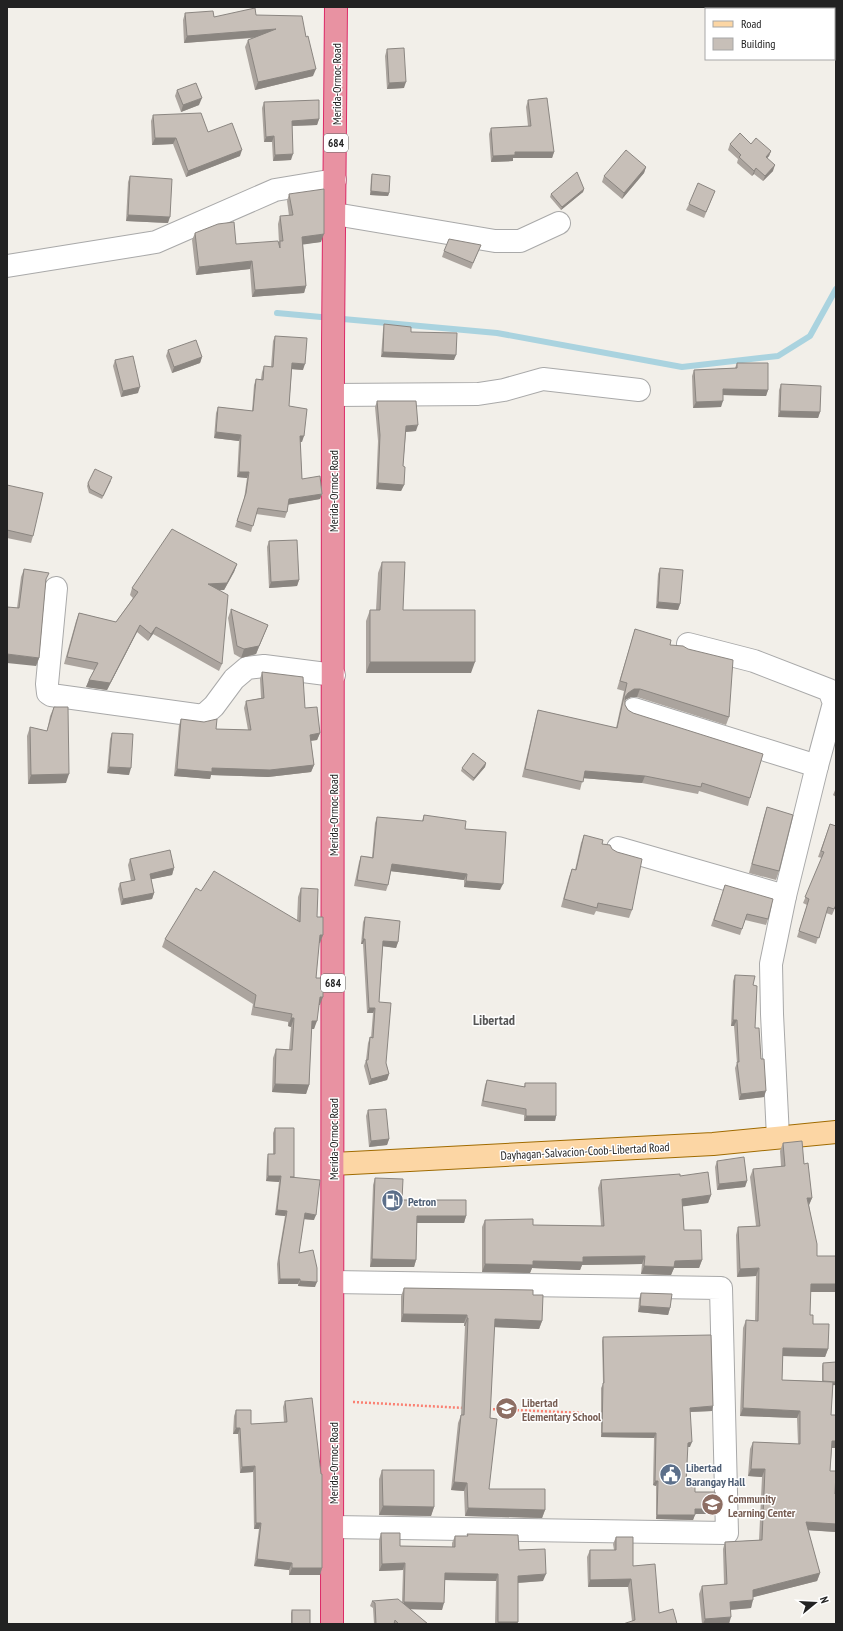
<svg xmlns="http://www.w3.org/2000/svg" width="843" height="1631" viewBox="0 0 843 1631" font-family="'PT Sans Narrow',sans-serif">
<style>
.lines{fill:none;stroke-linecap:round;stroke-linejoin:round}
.stream{stroke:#aad3df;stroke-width:6}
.minor-casing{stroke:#a9a9a9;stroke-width:24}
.major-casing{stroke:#a06b00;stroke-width:24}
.highway-casing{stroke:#dc2a67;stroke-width:24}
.path{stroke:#fa8072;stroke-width:2.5;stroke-dasharray:2 2;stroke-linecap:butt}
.minor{stroke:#fff;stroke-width:22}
.major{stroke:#fcd6a4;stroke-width:22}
.highway{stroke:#e892a2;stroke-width:22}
.wall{fill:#aba49e}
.shaded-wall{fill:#8b8681}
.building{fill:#c7bfb8;stroke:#8b8681}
.labels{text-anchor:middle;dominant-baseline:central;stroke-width:3;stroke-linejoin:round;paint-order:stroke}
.shield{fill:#fff;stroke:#646464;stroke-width:1}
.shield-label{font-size:11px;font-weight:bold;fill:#222}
.street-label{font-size:12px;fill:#222;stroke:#fff}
.service-label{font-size:12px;font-weight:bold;fill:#4e5e75;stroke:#fff;text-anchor:start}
.education-label{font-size:12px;font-weight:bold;fill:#785e54;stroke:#fff;text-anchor:start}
.quarter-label{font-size:14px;font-weight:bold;fill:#555;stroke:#fff}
</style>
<rect width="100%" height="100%" fill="#f2efe9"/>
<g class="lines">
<polyline class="stream" points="277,313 497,333 682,367 778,356 810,336 836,289"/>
<defs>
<g id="minor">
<polyline points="335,214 495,241 520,241 559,223"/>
<polyline points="7,266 156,242 275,190 335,180"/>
<polyline points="333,395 478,394 504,390 543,379 639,390"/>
<polyline points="56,588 47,684 48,693 51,695 203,716 214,706 234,679 247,668 264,666 334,675"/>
<polyline points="688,644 754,661 829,690 834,703 817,766 785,896 771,964 772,1014 778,1137"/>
<polyline points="634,709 817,766"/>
<polyline points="618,848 785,896"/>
<polyline points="333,1527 727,1533 721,1288 333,1282"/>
</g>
<polyline id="major" points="333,1164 713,1144 836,1132"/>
<polyline id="highway" points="332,1624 333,343 336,7"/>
</defs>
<use href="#minor" class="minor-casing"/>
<use href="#major" class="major-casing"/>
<use href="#highway" class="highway-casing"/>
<g class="path">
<polyline points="353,1402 464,1408"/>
<polyline points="489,1409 584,1413"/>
</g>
<use href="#minor" class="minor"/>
<use href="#major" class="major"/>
<use href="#highway" class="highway"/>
</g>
<g class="wall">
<polygon points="185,13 214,17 256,15 306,37 313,76 255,90 245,47 248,40 253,38 184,43 183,20"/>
<polygon points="387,49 404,88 387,89 385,56"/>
<polygon points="177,90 199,105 181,112 175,96"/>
<polygon points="528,100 554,152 552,158 513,158 513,161 491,162 489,134 491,128 528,126 526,107"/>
<polygon points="264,102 319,119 317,125 292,126 291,160 273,161 272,142 264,142 262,108"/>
<polygon points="153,115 240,156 186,177 173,144 152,145 151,121"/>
<polygon points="730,144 751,144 771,151 769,156 767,158 773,171 763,181 754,174 752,176 737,163 738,159 728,150"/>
<polygon points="646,167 644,173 622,199 602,182 604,176"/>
<polygon points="372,174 389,193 388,196 370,195 371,177"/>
<polygon points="130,176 168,223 126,221 128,182"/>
<polygon points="584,189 583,192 561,210 550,197 551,194"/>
<polygon points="715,191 704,218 686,210 689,204"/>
<polygon points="289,194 321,242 303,244 306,286 304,293 252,297 250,269 196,275 192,240 195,233 236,244 279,244 279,243 278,224 280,216 289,216 287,201"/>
<polygon points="481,245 471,269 442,257 444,251"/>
<polygon points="384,324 411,332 454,360 381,357 383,330"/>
<polygon points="275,336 303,370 292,369 289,406 302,442 300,442 302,479 322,494 320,499 288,504 287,512 285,518 256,514 251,532 235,527 244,499 247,478 237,477 239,441 214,438 216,413 218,407 252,411 254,385 256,379 261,379 262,372 264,366 271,367 273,341"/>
<polygon points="168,350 202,357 200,363 172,373 166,356"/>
<polygon points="115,360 138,393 121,397 113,366"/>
<polygon points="737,363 768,390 766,396 723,395 721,407 693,408 692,376 694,370 735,368"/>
<polygon points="781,384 820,412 818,418 778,417 779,390"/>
<polygon points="377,401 416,431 406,432 403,466 404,485 401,491 376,489 378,441 375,407"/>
<polygon points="111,481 102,499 89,493 87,486 88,483"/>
<polygon points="7,485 33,536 31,543 7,538"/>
<polygon points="269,541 299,580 297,586 269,588 267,547"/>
<polygon points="382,562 403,610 471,673 366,673 366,621 370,610 376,610 378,573"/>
<polygon points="237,564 234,572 224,590 219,590 222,664 219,671 153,634 148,641 137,632 107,690 86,687 89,680 94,670 64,664 76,621 79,613 116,622 133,598 130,595 132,588"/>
<polygon points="660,568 680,604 678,610 656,608 658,574"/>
<polygon points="24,569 46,579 39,658 36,666 17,608 21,577"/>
<polygon points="231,609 268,625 256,654 241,658 234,654 228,618"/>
<polygon points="635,629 670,645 729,717 726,725 637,697 631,697 625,700 625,705 628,710 750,798 748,806 699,791 698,794 642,783 583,778 580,790 522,777 536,717 538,710 616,728 624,691 617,689"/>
<polygon points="262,672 305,708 320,733 317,740 311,741 314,765 311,772 268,777 211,775 210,779 174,776 179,725 181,719 216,729 248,730 244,708 246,701 261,698 260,679"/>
<polygon points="54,707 66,783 28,784 27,736 30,727 47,731 50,716"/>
<polygon points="112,733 129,775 107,773 110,739"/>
<polygon points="486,763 485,767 473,781 461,771 462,768"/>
<polygon points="836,788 836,797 833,795"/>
<polygon points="767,807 779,871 776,880 749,873 764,816"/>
<polygon points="424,815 465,829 500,890 464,887 464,880 391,871 388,885 386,891 354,886 359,862 361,856 372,857 375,823 377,817 422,821"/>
<polygon points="830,824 836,826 836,906 832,915 826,913 816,944 797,937 807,905 803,903 822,858 818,857"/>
<polygon points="584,835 602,844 632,910 629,918 596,911 594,915 561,907 569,877 572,869 575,870 581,843"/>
<polygon points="130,859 174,868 172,875 151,879 154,893 152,899 121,905 118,889 120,883 131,881 128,865"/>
<polygon points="725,885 768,919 766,925 745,920 740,935 711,926"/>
<polygon points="301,888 317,917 323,935 320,943 319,943 316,978 320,1005 319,1005 314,1029 311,1029 309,1085 306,1094 272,1092 273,1058 276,1049 289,1050 291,1027 288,1026 288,1022 251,1015 253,1004 162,947 165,939 201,891 297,921 298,897"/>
<polygon points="365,917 398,942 396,948 383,946 379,1002 386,1063 389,1074 387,1080 369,1085 364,1066 366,1060 368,1043 370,1037 371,1038 373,1013 367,1013 363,944 361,944 363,922"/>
<polygon points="735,975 753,985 755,1028 764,1097 739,1100 735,1068 737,1063 734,1026 731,1026 733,981"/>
<polygon points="487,1080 524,1087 525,1083 556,1116 555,1121 524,1121 524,1115 481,1106 485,1085"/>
<polygon points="368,1110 389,1139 387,1145 369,1147 366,1116"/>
<polygon points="275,1128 294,1177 314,1220 304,1219 299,1253 315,1287 298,1286 298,1284 278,1284 277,1264 285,1216 275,1215 279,1182 266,1181 267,1159 268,1154 273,1154 273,1133"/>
<polygon points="783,1143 804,1164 812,1198 809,1205 817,1256 836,1256 836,1292 810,1292 810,1315 813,1324 828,1349 825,1357 783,1356 782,1380 822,1381 822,1366 823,1363 833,1385 831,1415 836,1448 832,1448 830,1471 835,1494 836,1494 836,1532 808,1530 820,1573 817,1581 753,1597 751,1608 730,1610 729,1624 702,1624 699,1594 702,1586 724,1584 723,1549 725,1542 759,1540 762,1477 748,1476 750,1449 753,1442 798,1444 797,1418 740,1416 743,1328 746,1320 755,1321 756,1276 737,1277 736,1235 738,1227 756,1226 750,1177 753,1169 781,1166 780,1151"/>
<polygon points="717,1161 747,1181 745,1187 717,1190 715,1167"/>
<polygon points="680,1176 711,1195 708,1203 683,1206 684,1230 702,1260 699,1268 674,1268 671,1275 641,1274 642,1264 582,1265 580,1270 532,1268 530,1273 482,1272 482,1227 485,1220 533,1225 601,1226 598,1188 601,1180"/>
<polygon points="375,1178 402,1200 466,1216 464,1223 417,1223 416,1260 414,1267 370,1267 373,1185"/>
<polygon points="404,1288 533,1295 542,1321 539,1329 494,1327 490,1418 489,1489 545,1510 542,1518 465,1516 464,1491 451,1490 458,1423 461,1415 465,1326 464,1326 464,1323 401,1322 401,1296"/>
<polygon points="641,1293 670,1308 668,1315 638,1312 639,1299"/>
<polygon points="603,1337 712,1411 690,1412 690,1447 687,1447 686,1485 695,1492 716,1509 714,1514 695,1514 693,1520 656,1519 656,1486 653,1485 654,1438 601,1437 601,1388 603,1384 602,1341"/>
<polygon points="285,1401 322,1568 320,1575 289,1575 289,1570 254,1566 259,1529 254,1529 253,1472 240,1473 238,1434 233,1434 234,1416 236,1410 251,1424 284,1423 283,1407"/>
<polygon points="382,1470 434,1507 431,1516 379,1515 379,1479"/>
<polygon points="381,1533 400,1546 452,1547 452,1543 455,1536 467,1536 467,1534 519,1550 543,1581 518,1583 517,1624 495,1624 496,1581 445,1580 442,1610 410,1609 428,1624 374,1624 373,1608 370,1606 372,1601 402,1602 403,1570 379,1571 379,1540"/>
<polygon points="616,1537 633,1566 659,1613 632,1621 628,1587 588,1587 587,1557 590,1550 614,1550 613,1544"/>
<polygon points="292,1610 310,1624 291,1624 291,1613"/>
</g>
<g class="shaded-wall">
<polygon points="276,29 273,36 184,43 187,36"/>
<polygon points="316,69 313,76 255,90 258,82"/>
<polygon points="406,82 404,88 387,89 389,83"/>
<polygon points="202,98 199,105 181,112 183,105"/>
<polygon points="319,119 317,125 290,126 292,121"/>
<polygon points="274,136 272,142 264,142 266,137"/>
<polygon points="155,138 176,138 173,144 152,145"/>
<polygon points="242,150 240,156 186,177 188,171"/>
<polygon points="771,151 769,156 764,162 766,157"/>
<polygon points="515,152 554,152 552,158 513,158 513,161 491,162 493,156"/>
<polygon points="293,154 291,160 273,161 275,155"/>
<polygon points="775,165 773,171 763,181 765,176"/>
<polygon points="646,167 644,173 622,199 624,193"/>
<polygon points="756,168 754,174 752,176 754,171"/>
<polygon points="584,189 583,192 561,210 562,207"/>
<polygon points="371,191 389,193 388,196 370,195"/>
<polygon points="128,215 170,217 168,223 126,221"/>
<polygon points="324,234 321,242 300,245 302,237"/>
<polygon points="252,261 250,269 196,275 199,267"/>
<polygon points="306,286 304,293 252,297 255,290"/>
<polygon points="383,352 456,355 454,360 381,357"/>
<polygon points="202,357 200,363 172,373 174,367"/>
<polygon points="292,363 305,364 303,370 290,369"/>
<polygon points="140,387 138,393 121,397 123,391"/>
<polygon points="723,389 768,390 766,396 721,395"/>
<polygon points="723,401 721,407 693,408 696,402"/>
<polygon points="780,411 820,412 818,418 778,417"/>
<polygon points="418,425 416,431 404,432 406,426"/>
<polygon points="216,432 241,435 239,441 214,438"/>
<polygon points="300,436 304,436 302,442 298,441"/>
<polygon points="239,472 249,472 247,478 237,477"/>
<polygon points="378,483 404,485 401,491 376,489"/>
<polygon points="322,494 320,499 287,505 289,499"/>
<polygon points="237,564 234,572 224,590 206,591 208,584"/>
<polygon points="299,580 297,586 269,588 271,582"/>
<polygon points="658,602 680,604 678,610 656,608"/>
<polygon points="140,625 137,632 107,690 86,687 89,680"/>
<polygon points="268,625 256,654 241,658 244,649"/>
<polygon points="156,627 153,634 148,641 151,634"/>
<polygon points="7,654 39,658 36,666 7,663"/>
<polygon points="370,662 475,662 471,673 366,673"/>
<polygon points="634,689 640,689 637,697 631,697 625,700 622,705 625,697 628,693"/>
<polygon points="320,733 317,740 307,741 310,735"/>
<polygon points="486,763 485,767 473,781 474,778"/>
<polygon points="314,765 311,772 268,777 211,775 210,779 174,776 177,769"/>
<polygon points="109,767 131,768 129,775 107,773"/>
<polygon points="585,771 645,776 642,783 582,778"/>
<polygon points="69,774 66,783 28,784 31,775"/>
<polygon points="392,864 467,874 464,880 389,871"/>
<polygon points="174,868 172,875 148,880 150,874"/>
<polygon points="466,881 503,884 500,890 464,887"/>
<polygon points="154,893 152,899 121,905 123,899"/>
<polygon points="320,935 323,935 320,943 317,943"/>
<polygon points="363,939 365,939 363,944 361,944"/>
<polygon points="383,941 398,942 396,948 381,946"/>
<polygon points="320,997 323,997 320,1005 317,1005"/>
<polygon points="369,1008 375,1008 373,1013 367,1013"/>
<polygon points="291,1018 294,1018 291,1027 288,1026"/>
<polygon points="733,1020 737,1020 734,1026 731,1026"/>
<polygon points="312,1021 317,1021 314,1029 309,1029"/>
<polygon points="389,1074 387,1080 369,1085 371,1079"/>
<polygon points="275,1084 309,1085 306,1094 272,1092"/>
<polygon points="766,1091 764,1097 739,1100 741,1094"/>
<polygon points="526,1116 556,1116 555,1121 524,1121"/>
<polygon points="389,1139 387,1145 369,1147 371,1141"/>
<polygon points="268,1176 281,1176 279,1182 266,1181"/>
<polygon points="747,1181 745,1187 717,1190 719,1184"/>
<polygon points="711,1195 708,1203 679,1207 682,1199"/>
<polygon points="807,1198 812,1198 809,1205"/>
<polygon points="277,1210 287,1211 285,1216 275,1215"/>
<polygon points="305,1213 316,1215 314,1220 303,1219"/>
<polygon points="417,1216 466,1216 464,1223 414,1223"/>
<polygon points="645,1256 642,1264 582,1265 580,1270 532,1268 530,1273 482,1272 485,1264 583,1257"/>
<polygon points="372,1259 416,1260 414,1267 370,1267"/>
<polygon points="702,1260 699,1268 674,1268 671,1275 641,1274 644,1266 675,1261"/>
<polygon points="759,1268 756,1276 737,1277 740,1269"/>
<polygon points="280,1279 300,1279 298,1284 278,1284"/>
<polygon points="300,1281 317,1282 315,1287 298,1286"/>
<polygon points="811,1284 836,1284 836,1292 808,1292"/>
<polygon points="640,1306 670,1308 668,1315 638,1312"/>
<polygon points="403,1314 467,1315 464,1323 401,1322"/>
<polygon points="467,1318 468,1318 465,1326 464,1326"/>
<polygon points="495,1319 542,1321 539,1329 492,1327"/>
<polygon points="783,1348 828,1349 825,1357 780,1356"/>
<polygon points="836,1382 836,1385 822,1386 823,1383"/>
<polygon points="713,1406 712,1411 689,1412 690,1408"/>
<polygon points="743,1408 800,1411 797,1418 740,1416"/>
<polygon points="236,1428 240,1428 238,1434 233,1434"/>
<polygon points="602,1433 656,1433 654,1438 601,1437"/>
<polygon points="832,1441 836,1441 836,1448 830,1448"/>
<polygon points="692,1442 690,1447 686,1447 688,1443"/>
<polygon points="255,1466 253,1472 240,1473 242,1467"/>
<polygon points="751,1469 765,1469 762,1477 748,1476"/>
<polygon points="655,1481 658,1481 656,1486 653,1485"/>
<polygon points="454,1482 467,1483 464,1491 451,1490"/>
<polygon points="383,1506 434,1507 431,1516 379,1515"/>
<polygon points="468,1508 545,1510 542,1518 465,1516"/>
<polygon points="695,1509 716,1509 714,1514 693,1514"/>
<polygon points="657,1515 695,1515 693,1520 656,1519"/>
<polygon points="806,1522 836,1524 836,1532 804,1530"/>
<polygon points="256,1523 261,1523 259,1529 254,1529"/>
<polygon points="257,1559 292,1563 289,1570 254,1566"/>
<polygon points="405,1563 403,1570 379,1571 382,1564"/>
<polygon points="292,1568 322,1568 320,1575 289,1575"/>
<polygon points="445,1573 498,1574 496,1581 442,1580"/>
<polygon points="820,1573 817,1581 750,1598 753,1590"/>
<polygon points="546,1574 543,1581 515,1583 518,1576"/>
<polygon points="631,1579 628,1587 588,1587 590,1580"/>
<polygon points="753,1600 751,1608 727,1610 730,1602"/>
<polygon points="404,1602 444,1603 442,1610 402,1609"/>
<polygon points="731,1617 729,1624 703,1624 705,1619"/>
<polygon points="498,1622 518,1622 517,1624 497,1624"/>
</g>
<g class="building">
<polygon points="255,8 256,15 302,16 306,37 308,36 316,69 258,82 248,40 276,29 187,36 185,13 213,11 214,17"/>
<polygon points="404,48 406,82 389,83 387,49"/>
<polygon points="196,83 202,98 183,105 177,90"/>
<polygon points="547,98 554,152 515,152 515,155 493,156 491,128 531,126 528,100"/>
<polygon points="319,100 319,119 292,121 293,154 275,155 274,136 266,137 264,102"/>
<polygon points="201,113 208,132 232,123 242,150 188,171 176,138 155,138 153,115"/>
<polygon points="740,133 751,144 756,138 771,151 766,157 775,165 765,176 756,168 754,171 739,157 741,155 730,144"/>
<polygon points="626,150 646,167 624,193 604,176"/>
<polygon points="577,172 584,189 562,207 551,194"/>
<polygon points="372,174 390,176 389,193 371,191"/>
<polygon points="130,176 172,179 170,217 128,215"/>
<polygon points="698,183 715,191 706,212 689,204"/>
<polygon points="324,189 324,234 302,237 306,286 255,290 252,261 199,267 195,233 218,224 234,222 236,244 278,241 280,248 280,241 283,241 280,216 293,215 289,194"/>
<polygon points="449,239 481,245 473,263 444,251"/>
<polygon points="384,324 411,327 411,332 457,333 456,355 383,352"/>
<polygon points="275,336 307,338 305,364 292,363 289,406 307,409 304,436 300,436 302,479 320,476 322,494 289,499 287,512 258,508 253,526 237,521 246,493 249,472 239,472 241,435 216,432 218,407 253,411 256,379 263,380 264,366 273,367"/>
<polygon points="196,340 202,357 174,367 168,350"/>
<polygon points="133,356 140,387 123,391 115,360"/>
<polygon points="737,363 768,363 768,390 723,389 723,401 696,402 694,370 737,368"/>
<polygon points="781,384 821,386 820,412 780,411"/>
<polygon points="377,401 416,401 418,425 406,426 403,466 405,467 404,485 378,483 380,435"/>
<polygon points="95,469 112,477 103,496 90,489 88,483"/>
<polygon points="7,485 43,493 33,536 7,530"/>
<polygon points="172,529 237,564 227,583 208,584 228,595 222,664 156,627 151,634 140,625 110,683 89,680 98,663 67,657 79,613 116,622 138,592 132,588"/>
<polygon points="297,540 299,580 271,582 269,541"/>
<polygon points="382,562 405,562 403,610 475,610 475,662 370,662 370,610 380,610"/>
<polygon points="660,568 683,570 680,604 658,602"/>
<polygon points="24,569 49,573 46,579 39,658 7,654 7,607 19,608"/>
<polygon points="231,609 268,625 259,646 244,649 237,646"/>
<polygon points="635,629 671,640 670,645 683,646 688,649 733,660 729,717 640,689 634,689 628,693 625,697 625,705 628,710 633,713 763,754 750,798 702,783 701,787 645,776 585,771 583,782 525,769 538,710 617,728 627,683 620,681"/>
<polygon points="262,672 303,677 305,708 317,707 320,733 310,735 314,765 270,770 212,768 212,772 177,769 181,719 204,722 217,719 216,729 251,730 246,701 264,698"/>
<polygon points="54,707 68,707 69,774 31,775 30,727 47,731"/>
<polygon points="112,733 133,734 131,768 109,767"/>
<polygon points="473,753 486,763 474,778 462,768"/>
<polygon points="767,807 793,815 779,871 752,864"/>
<polygon points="424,815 466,821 465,829 506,832 503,884 466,881 467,874 392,864 388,885 357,880 361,856 373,858 377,817 423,821"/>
<polygon points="830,824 836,826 836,905 834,909 828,907 819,938 799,931 809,899 805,897 824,852 821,851"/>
<polygon points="584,835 603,840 602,844 610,845 612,849 617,852 642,859 632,910 598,903 597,908 564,899 572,869 576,870"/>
<polygon points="170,850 174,868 150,874 154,893 123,899 120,883 135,880 130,859"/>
<polygon points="214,871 300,922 301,888 318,889 317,917 323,917 323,935 320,935 316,978 323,978 323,997 320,997 317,1021 312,1021 309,1085 275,1084 276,1049 292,1050 294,1018 291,1018 292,1014 254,1007 256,995 165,939 196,888 201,891"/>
<polygon points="725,885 773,899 768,919 747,914 742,929 714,920"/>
<polygon points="365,917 400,921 398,942 383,941 379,1002 391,1003 386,1063 389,1074 371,1079 366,1060 368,1060 370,1037 373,1038 375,1008 369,1008 365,939 363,939"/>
<polygon points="735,975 755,976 753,985 757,986 755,1028 759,1028 761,1059 764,1059 766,1091 741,1094 737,1062 739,1062 737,1020 733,1020"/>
<polygon points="487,1080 525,1087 525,1083 556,1083 556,1116 526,1116 526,1109 483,1101"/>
<polygon points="386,1109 389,1139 371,1141 368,1110"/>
<polygon points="275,1128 294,1128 294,1177 290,1177 320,1180 316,1215 305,1213 299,1253 313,1250 317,1268 317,1282 300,1281 300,1279 280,1279 279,1258 287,1211 277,1210 281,1176 268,1176 268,1154 275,1154"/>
<polygon points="802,1141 804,1164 808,1163 812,1198 807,1198 817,1244 817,1256 836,1256 836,1284 811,1284 810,1315 813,1315 813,1324 829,1324 828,1349 783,1348 782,1380 833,1382 831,1415 836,1415 836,1441 832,1441 830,1471 836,1471 835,1494 836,1494 836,1524 806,1522 820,1573 753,1590 753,1600 730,1602 731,1617 705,1619 702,1586 727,1584 725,1542 762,1540 765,1469 751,1469 753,1442 800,1444 800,1411 743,1408 746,1320 758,1321 759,1268 740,1269 738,1227 760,1226 753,1169 785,1166 783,1143"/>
<polygon points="744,1157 747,1181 719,1184 717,1161"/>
<polygon points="708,1172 711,1195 682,1199 684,1230 701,1230 702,1260 675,1261 674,1267 644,1266 645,1256 583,1257 583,1262 533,1261 533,1265 485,1264 485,1220 533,1219 533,1225 604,1226 601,1180 680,1174 680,1176"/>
<polygon points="375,1178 403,1179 402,1200 466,1200 466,1216 417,1216 416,1260 372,1259"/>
<polygon points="404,1288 533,1290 533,1295 543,1295 542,1321 495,1319 490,1418 497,1419 489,1489 545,1489 545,1510 468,1508 467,1483 454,1482 461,1415 464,1415 468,1318 467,1318 467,1315 403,1314"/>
<polygon points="641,1293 672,1294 670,1308 640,1306"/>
<polygon points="711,1335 713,1406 690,1408 692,1442 688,1443 686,1485 695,1485 695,1492 715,1492 716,1509 695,1509 695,1515 657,1515 658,1481 655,1481 656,1433 602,1433 603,1383 604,1383 603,1337"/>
<polygon points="836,1362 836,1382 823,1381 823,1363"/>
<polygon points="312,1398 321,1474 322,1474 322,1568 292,1568 292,1563 257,1559 261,1523 256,1523 255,1466 242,1467 240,1428 236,1428 236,1410 251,1410 251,1424 287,1422 285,1401"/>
<polygon points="382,1470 434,1470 434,1507 383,1506"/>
<polygon points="381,1533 400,1533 400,1546 455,1547 455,1536 468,1536 467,1534 518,1535 519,1550 545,1549 546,1574 518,1576 518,1622 498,1622 498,1574 445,1573 444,1603 404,1602 405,1563 382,1564"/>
<polygon points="616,1537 633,1537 633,1566 655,1564 659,1613 673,1609 677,1624 623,1624 635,1620 631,1579 590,1580 590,1550 616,1550"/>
<polygon points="398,1599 428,1624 399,1624 395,1620 394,1624 376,1624 375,1603 372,1601"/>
<rect x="292" y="1610" width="18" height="14"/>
</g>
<defs>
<symbol id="fuel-disc" viewBox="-11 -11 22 22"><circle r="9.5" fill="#5c6f8a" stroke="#fff"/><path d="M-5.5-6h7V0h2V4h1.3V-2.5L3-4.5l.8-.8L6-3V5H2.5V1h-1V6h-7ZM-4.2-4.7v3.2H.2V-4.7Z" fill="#fff"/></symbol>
<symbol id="school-disc" viewBox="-11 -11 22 22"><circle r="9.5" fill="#8d6e63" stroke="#fff"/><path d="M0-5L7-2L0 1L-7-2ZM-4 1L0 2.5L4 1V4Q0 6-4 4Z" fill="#fff"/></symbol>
<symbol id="civic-disc" viewBox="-11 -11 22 22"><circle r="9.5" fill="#5c6f8a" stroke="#fff"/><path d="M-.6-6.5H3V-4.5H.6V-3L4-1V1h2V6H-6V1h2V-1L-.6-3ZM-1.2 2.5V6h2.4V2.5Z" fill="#fff"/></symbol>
</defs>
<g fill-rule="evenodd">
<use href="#fuel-disc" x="380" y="1188" width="25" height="25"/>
<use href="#school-disc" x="494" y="1396" width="25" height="25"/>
<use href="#civic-disc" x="658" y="1462" width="25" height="25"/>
<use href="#school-disc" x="700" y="1492" width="25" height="25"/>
</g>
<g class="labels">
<g class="shield">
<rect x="324" y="134" width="24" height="18" rx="3"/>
<rect x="321" y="974" width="24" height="18" rx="3"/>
</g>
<g class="shield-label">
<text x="336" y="143">684</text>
<text x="333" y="983">684</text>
</g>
<g class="street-label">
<text transform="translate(336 84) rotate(-90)">Merida-Ormoc Road</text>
<text transform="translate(333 491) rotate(-90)">Merida-Ormoc Road</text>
<text transform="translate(333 815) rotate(-90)">Merida-Ormoc Road</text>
<text transform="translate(333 1139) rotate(-90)">Merida-Ormoc Road</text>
<text transform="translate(585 1151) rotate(-3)">Dayhagan-Salvacion-Coob-Libertad Road</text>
<text transform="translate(333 1463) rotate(-90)">Merida-Ormoc Road</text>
</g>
<g class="service-label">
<text x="408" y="1201">Petron</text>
<text x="686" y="1467">Libertad<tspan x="686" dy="14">Barangay Hall</tspan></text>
</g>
<g class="education-label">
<text x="522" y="1402">Libertad<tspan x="522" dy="14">Elementary School</tspan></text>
<text x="728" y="1498">Community<tspan x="728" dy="14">Learning Center</tspan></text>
</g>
<g class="quarter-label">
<text x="494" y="1020">Libertad</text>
</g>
</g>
<rect width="843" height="1631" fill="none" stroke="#222222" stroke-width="16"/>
<rect x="705" y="8" width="130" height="52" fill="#ffffff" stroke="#a7a7a7"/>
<rect x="713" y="21" width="20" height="6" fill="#fcd6a4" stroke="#a7a7a7"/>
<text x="741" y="28" font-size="12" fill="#222222">Road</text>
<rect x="713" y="38" width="20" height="12" fill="#c7bfb8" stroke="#a7a7a7"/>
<text x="741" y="48" font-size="12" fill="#222222">Building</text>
<g transform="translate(815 1603) rotate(72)" stroke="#ffffff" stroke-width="3" paint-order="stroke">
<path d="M0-3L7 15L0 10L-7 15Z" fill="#222222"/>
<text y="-6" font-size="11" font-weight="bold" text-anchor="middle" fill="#222222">N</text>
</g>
</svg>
